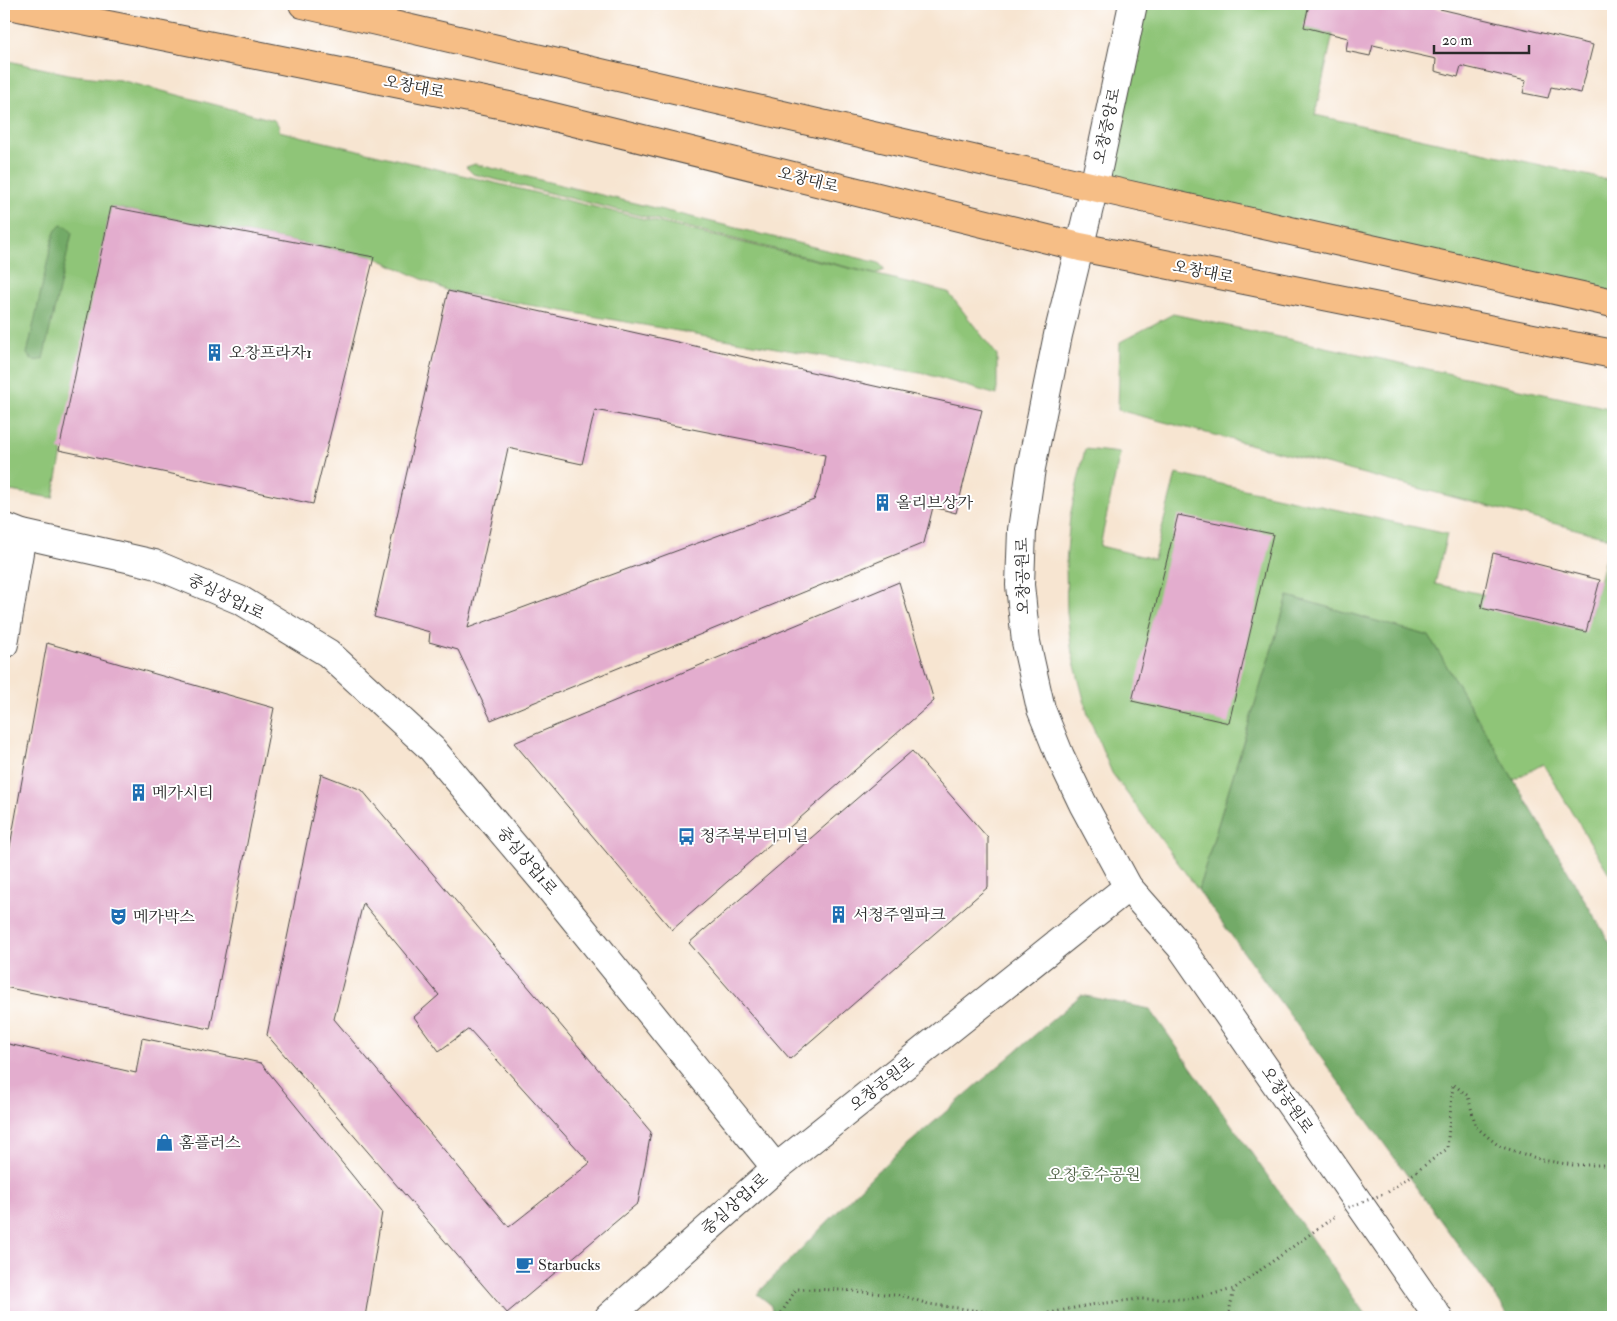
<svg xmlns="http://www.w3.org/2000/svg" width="1617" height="1321" viewBox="0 0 1617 1321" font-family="'IM FELL Double Pica','Noto Serif KR',serif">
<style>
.green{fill:#8fc578;stroke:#5d7852}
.forest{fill:#73aa68;stroke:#4f6a4a}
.building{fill:#e3adce;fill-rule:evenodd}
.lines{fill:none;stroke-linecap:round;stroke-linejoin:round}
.minor-casing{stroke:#4a4744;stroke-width:30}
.major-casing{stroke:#4a4744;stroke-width:30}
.path{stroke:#4a4744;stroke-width:3;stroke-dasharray:1 4;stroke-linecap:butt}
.minor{stroke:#fff;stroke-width:28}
.major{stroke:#f6be86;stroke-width:28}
.path-bridge{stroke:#4a4744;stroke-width:3;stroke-dasharray:1 4;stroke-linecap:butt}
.labels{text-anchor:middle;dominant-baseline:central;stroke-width:4;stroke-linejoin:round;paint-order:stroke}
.street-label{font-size:16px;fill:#2b2b2b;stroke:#fff}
.poi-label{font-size:16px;fill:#2b2b2b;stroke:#fff;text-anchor:start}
.park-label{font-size:16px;fill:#4e6146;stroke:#fff}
</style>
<rect width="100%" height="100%" fill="#fff"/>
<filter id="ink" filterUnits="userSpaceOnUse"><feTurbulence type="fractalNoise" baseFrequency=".02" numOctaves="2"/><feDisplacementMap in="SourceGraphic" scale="10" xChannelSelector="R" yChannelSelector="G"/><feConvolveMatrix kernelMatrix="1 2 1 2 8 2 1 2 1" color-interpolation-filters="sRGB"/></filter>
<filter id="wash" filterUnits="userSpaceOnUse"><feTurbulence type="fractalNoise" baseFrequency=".0096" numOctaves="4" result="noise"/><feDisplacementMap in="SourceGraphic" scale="20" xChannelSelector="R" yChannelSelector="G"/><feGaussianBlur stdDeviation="1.12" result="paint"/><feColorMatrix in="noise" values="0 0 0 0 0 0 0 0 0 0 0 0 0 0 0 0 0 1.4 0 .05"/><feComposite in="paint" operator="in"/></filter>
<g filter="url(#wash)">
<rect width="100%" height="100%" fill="#f7e5d1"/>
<g class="green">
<polygon points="1133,4 1309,4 1305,27 1333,34 1315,115 1613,181 1613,299 1094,187"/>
<polygon points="4,60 73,75 120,80 274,120 279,126 279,131 948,292 997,355 997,395 926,374 448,291 374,257 111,207 53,498 4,490"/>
<polygon points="475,164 879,263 885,270 875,274 473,174 466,167"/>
<polygon points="1173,314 1613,409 1613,880 1543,764 1514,780 1429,636 1288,596 1198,890 1112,773 1088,715 1072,654 1067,613 1066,563 1070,516 1085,449 1120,453 1100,546 1154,559 1176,474 1447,534 1435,584 1590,617 1610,538 1118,410 1120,342"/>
</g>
<g class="forest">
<path d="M61,225l7,2 4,6 -29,126c-8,3 -11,2 -16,-5l26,-117 3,-7z"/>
<polygon points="1288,596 1429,636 1613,948 1613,1317 1509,1317 1487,1284 1198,890"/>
<polygon points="1081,995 1150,1009 1367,1317 774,1317 770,1304 757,1294 876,1172"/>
</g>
<g id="blocks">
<g class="building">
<polygon points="1309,4 1419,4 1593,45 1581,93 1551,87 1548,98 1523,93 1526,81 1461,66 1458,77 1435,71 1436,59 1373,45 1370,56 1346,51 1348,38 1304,27"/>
<polygon points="111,207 374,257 313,504 59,450"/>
<path d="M448,291l534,119 -26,103 -23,-6 -9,36 -433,177 -33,-70 -29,-8 1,-10 -56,-15zM595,410l230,45 -4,26 -7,19 -346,128 40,-180 74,16z"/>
<polygon points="1178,515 1273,534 1229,723 1132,701"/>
<polygon points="1493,553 1600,580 1586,632 1481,608"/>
<polygon points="899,582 934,701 672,930 514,743"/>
<polygon points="47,643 274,708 210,1029 4,987 4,879"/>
<polygon points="912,751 988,838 988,887 790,1059 689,943"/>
<path d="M321,774l41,16 289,342 -13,71 -131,110 -240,-278zM363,903l76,92 -25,22 25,34 30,-22 121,134 -81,64 -175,-208z"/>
<polygon points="142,1038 261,1063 382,1212 365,1317 4,1317 4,1043 136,1073"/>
</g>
</g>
</g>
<g filter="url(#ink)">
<use href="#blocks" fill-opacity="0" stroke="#4a4744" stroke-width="1"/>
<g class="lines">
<defs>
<g id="minor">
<polyline points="1133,4 1094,187 1058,335 1031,468 1022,530 1020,585 1026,642 1041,709 1060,756 1083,804 1128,887 1181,947 1438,1317"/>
<polyline points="4,527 22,534 154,564 242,601 328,653 432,749 547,885 776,1168"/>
<polyline points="4,644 22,534"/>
<polyline points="609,1317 776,1168 1128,887"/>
</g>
<g id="major">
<polyline points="4,4 509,106 1080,247 1613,354"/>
<polyline points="303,4 1094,187 1613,303"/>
</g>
</defs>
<use href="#minor" class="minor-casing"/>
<use href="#major" class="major-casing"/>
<g class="path">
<polyline points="1388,1192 1447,1149 1453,1084 1468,1096 1476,1127 1499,1146 1542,1160 1573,1165 1608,1165 1613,1166"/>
<polyline points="779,1317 796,1289 844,1290 904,1296 928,1304 1025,1317"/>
<polyline points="1029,1317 1089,1305 1139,1299 1190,1299 1234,1289 1334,1217"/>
<polyline points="1228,1317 1234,1289"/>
</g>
<use href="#minor" class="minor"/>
<use href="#major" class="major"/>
<polyline class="path-bridge" points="1344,1209 1386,1193"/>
</g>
</g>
<defs>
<symbol id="building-bare" viewBox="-9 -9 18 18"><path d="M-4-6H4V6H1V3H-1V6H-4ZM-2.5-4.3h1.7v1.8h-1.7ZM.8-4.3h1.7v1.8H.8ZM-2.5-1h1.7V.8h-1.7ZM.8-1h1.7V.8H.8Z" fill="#1f6fb2" stroke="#fff" stroke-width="2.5" paint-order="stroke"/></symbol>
<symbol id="bus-bare" viewBox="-9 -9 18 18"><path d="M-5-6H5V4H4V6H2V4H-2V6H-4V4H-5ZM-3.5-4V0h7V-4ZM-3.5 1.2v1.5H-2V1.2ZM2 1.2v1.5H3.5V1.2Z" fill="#1f6fb2" stroke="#fff" stroke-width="2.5" paint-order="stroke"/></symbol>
<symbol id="theatre-bare" viewBox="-9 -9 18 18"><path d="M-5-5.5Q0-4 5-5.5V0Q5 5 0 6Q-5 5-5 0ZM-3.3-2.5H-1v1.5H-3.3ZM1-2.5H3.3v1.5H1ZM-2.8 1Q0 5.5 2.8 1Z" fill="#1f6fb2" stroke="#fff" stroke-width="2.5" paint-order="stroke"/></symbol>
<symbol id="shop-bare" viewBox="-9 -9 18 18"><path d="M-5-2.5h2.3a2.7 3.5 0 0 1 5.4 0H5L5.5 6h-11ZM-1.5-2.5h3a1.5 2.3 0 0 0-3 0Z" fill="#1f6fb2" stroke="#fff" stroke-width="2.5" paint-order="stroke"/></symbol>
<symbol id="cafe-bare" viewBox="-9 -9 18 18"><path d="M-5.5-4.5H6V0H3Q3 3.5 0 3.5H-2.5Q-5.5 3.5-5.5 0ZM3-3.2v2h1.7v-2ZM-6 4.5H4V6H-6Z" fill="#1f6fb2" stroke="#fff" stroke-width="2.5" paint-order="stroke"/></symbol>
</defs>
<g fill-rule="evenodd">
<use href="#building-bare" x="202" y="340" width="25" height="25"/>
<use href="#building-bare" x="870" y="490" width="25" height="25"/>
<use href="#building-bare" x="126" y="780" width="25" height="25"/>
<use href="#bus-bare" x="674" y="824" width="25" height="25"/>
<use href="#building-bare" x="826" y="902" width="25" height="25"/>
<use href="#theatre-bare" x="106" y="904" width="25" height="25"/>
<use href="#shop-bare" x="152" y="1130" width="25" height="25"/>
<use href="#cafe-bare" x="512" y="1252" width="25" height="25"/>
</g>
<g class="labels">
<g class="street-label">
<text transform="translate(414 87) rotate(11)">오창대로</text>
<text transform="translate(1107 126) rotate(-78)">오창중앙로</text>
<text transform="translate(808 180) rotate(14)">오창대로</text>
<text transform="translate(1203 272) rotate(11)">오창대로</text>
<text transform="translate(1023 576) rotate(-91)">오창공원로</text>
<text transform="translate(226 597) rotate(26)">중심상업1로</text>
<text transform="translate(527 861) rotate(50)">중심상업1로</text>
<text transform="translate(882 1084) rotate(-38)">오창공원로</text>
<text transform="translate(1287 1100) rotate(55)">오창공원로</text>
<text transform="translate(735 1204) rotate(-42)">중심상업1로</text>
</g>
<g class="poi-label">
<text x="229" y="353">오창프라자1</text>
<text x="896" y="503">올리브상가</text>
<text x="152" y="793">메가시티</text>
<text x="700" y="836">청주북부터미널</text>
<text x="853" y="915">서청주엘파크</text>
<text x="133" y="917">메가박스</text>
<text x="179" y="1143">홈플러스</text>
<text x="538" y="1265">Starbucks</text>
</g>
<g class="park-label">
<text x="1094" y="1175">오창호수공원</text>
</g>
</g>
<rect width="1617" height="1321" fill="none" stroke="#fff" stroke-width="20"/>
<path d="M1434 45v8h95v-8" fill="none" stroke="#2b2b2b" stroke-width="2.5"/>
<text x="1442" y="45" font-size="15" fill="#2b2b2b" stroke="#ffffff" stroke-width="4" paint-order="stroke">20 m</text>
</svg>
